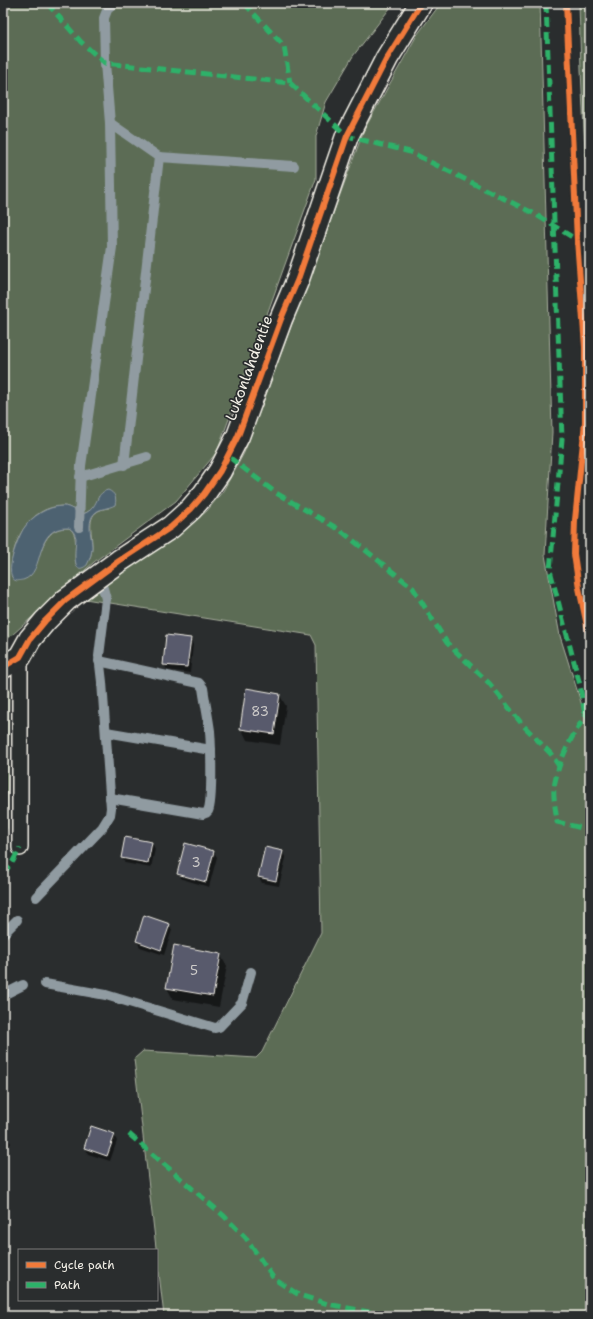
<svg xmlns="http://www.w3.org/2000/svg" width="593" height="1319" viewBox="0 0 593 1319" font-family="'Shantell Sans',sans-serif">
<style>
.green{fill:#5b6c54;stroke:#a8ae9e;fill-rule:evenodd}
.water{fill:#4e6271;stroke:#909ba1}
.shadow{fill:#0007}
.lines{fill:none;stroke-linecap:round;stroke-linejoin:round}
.stream{stroke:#909ba1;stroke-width:10}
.building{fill:#595a6c;stroke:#f4f1e8}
.lane-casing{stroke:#f4f1e8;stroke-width:18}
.street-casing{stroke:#f4f1e8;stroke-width:25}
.lane{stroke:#2a2d2e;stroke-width:15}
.street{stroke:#2a2d2e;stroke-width:22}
.quiet{stroke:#2db169;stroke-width:5;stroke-dasharray:10 5;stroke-linecap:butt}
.cycleway-casing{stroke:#2a2d2e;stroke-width:8}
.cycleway{stroke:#f17a3a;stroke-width:6}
.labels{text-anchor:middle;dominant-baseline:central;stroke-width:3.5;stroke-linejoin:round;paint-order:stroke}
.number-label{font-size:13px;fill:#cdcbc9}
.street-label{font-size:15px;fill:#f4f1e8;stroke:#2a2d2e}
</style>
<rect width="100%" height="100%" fill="#2a2d2e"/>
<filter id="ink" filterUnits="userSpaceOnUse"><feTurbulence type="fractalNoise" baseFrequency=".025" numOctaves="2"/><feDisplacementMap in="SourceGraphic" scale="8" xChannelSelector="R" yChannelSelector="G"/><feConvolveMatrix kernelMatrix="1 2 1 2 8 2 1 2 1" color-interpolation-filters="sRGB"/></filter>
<g filter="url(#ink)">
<g class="green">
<path d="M3,3h391l-41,53 -27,46 -10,34v43l-99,273 -41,49 -82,61 -91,81zM99,496l10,12c-25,3 -17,20 -17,38 0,4 -1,8 -2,13l-14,5c-3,-11 4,-29 -7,-36 -29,-1 -26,29 -39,48l-18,1c-4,-31 16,-71 51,-71 7,0 13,6 20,8 10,-4 13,-9 16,-18z"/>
<polygon points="441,3 540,3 552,432 545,555 560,636 590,731 590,1316 164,1316 134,1059 143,1051 256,1058 262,1052 321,933 316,645 311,635 85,599 177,535 207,511 223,491 244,453 364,130 417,35"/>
<polygon points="579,3 590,3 590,252 581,70"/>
<polygon points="3,685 9,689 7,828 3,840"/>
</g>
<path class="water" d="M108,490c7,3 9,8 7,15 -7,4 -15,3 -20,8 -9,8 -3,24 -3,34 0,6 -2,12 -5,18 -17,14 -11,-21 -11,-27 -1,-4 -3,-8 -7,-10 -37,-2 -22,45 -46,52 -1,0 -6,1 -6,1 -16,-3 2,-46 7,-53 8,-12 24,-22 39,-22 7,0 13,6 20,8 17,-6 11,-21 25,-24z"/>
<g class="shadow">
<polygon points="190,639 193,645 190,673 167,670 164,664"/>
<polygon points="279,694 286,706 280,745 247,740 241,728"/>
<polygon points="152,843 155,849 151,868 125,863 122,857"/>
<polygon points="213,851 217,857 209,887 182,879 178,874"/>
<polygon points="282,852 286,858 279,886 262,883 259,877"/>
<polygon points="169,925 172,930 164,955 140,947 137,941"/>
<polygon points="220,955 227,966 219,1007 173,999 167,988"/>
<polygon points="3,1131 11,1143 3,1156"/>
<polygon points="114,1135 117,1141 110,1161 88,1154 85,1148"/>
</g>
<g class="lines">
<g class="stream">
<polyline points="110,123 159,157 124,465"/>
<polyline points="159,157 294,166"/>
<polyline points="80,477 147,457"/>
<polyline points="79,527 81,466 112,247 110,123 105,63 104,18 108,8 114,3"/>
<path d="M99,661l100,22 4,5c2,14 5,28 7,43 1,13 3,70 -2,80 -2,3 -3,2 -5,3l-93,-16"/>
<polyline points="106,732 211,750"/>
<polyline points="36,897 102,828 110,815 111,808 102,682 99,656 106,599 103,588"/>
<polyline points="3,934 17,920"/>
<polyline points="45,984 106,995 215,1028 219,1027 242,1003 251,972"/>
<polyline points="3,995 23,985"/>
</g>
</g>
<g class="building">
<polygon points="166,635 191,638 187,667 163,665"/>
<polygon points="246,688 280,694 274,734 240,729"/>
<polygon points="125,837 152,842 148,863 121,858"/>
<polygon points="185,843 214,851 206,882 177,874"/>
<polygon points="265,847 283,851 276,881 258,877"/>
<polygon points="144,915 170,924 161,950 136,941"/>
<polygon points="174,945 221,954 213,996 166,988"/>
<polygon points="91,1126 115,1134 107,1156 84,1148"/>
</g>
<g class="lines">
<defs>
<polyline id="lane" points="20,848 20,657"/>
<polyline id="street" points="3,667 20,657 30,639 45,621 66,600 119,561 171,527 191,509 204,494 220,471 238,436 281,319 298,279 347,136 387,58 421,3"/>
</defs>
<use href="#lane" class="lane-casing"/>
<use href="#street" class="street-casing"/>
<use href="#lane" class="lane"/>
<use href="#street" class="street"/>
<g class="quiet">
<polyline points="47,3 81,42 105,63 290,83 347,136 410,152 533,213 577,240"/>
<polyline points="244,3 284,46 290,83"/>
<polyline points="546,3 562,439 550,570 580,685 585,715"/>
<polyline points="229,457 276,493 340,530 413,588 447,643 489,683 522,724 551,754 559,766"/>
<path d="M590,709c-16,23 -32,50 -36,79 -1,10 2,23 3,34l33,8"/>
<polyline points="3,874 13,861 20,848"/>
<polyline points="129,1134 224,1216 246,1238 274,1279 299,1295 328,1304 389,1316"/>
</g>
<defs>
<g id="cycleway">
<polyline points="566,3 577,240 585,347 585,422 575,520 574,554 579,588 590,640"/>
<polyline points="3,667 20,657 30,639 45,621 66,600 119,561 171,527 191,509 204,494 220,471 238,436 281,319 298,279 347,136 387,58 421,3"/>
</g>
</defs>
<use href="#cycleway" class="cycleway-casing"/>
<use href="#cycleway" class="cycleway"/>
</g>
</g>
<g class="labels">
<g class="number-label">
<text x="260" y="711">83</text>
<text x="196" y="862">3</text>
<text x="194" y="970">5</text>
</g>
<g class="street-label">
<text transform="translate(249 368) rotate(-70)">Lukonlahdentie</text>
</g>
</g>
<rect width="593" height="1319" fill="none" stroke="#2a2d2e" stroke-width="16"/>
<rect x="8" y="8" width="577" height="1303" fill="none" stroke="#f4f1e8" stroke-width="1.5" filter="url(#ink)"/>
<rect x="18" y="1249" width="140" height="52" fill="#2a2d2e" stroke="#7b7b78"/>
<rect x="26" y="1262" width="20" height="6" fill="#f17a3a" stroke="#7b7b78"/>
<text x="54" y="1269" font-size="12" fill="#f4f1e8">Cycle path</text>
<rect x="26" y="1282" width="20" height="6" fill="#2db169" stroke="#7b7b78"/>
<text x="54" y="1289" font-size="12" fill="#f4f1e8">Path</text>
</svg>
